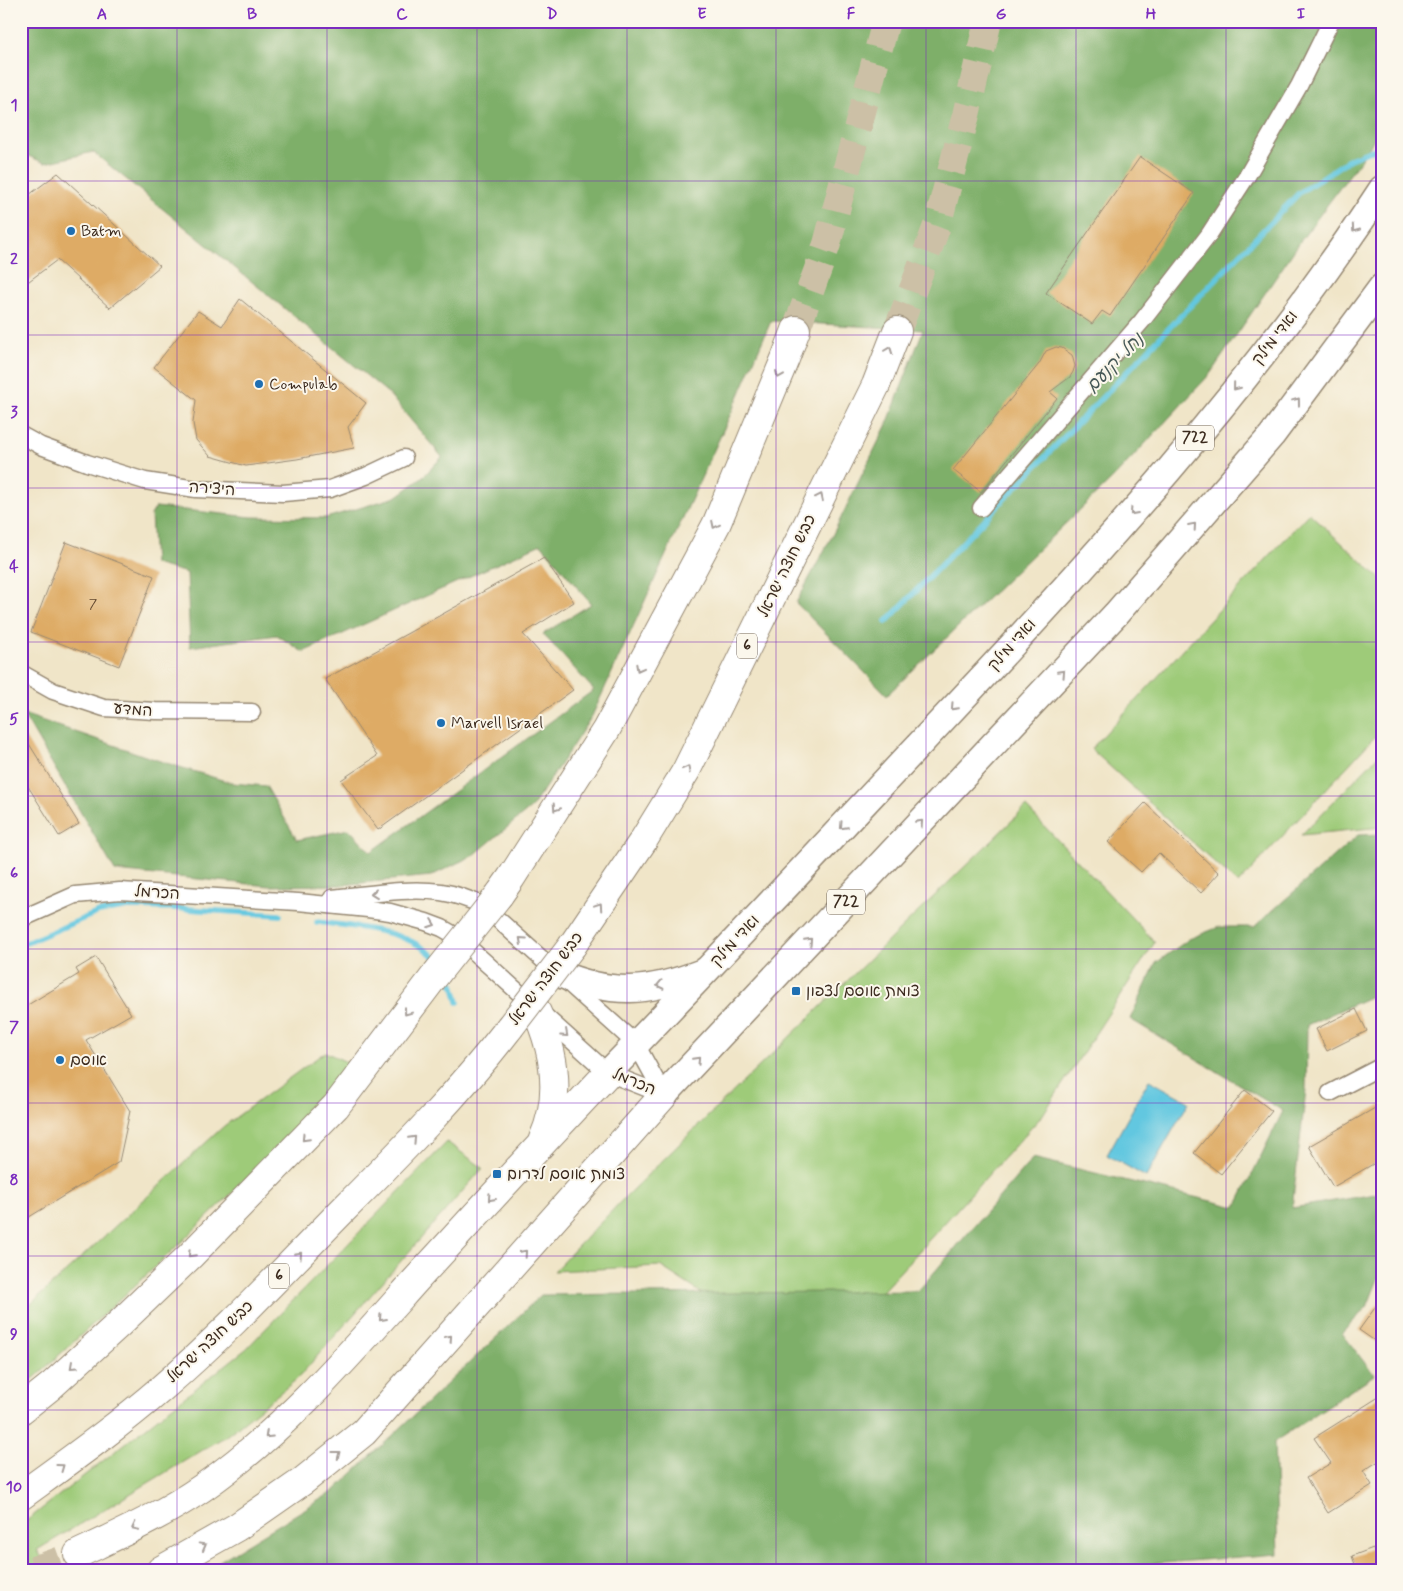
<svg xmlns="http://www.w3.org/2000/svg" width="1403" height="1591" viewBox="0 0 1403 1591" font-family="Mynerve,'Playpen Sans Hebrew',sans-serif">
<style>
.green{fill:#9ecb79;stroke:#6c7a4c}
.forest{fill:#7eaf69;stroke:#5c6c44}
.water{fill:#62c7e0;stroke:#4e787f}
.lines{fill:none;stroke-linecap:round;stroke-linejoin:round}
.stream{stroke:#62c7e0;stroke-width:5.5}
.building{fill:#deab65}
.motorway-tunnel{stroke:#ccc0a6;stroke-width:28;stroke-dasharray:28 14;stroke-linecap:butt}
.minor-casing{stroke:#968873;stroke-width:19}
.primary-casing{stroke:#968873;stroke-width:29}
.motorway-casing{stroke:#968873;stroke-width:30}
.minor{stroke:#fff;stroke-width:16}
.primary{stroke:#fff;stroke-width:26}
.motorway{stroke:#fff;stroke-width:28}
.motorway-bridge-casing{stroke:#968873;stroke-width:30;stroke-linecap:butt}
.motorway-bridge{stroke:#fff;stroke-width:28}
.oneway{stroke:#a79f9a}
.grid{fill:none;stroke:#7b2cbf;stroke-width:1;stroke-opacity:0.55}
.poi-dot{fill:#1f6fb2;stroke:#fbf7ec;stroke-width:2}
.labels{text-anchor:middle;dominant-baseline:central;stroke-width:4;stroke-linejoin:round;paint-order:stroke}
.number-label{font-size:14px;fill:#644a30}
.shield{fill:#fbf7ec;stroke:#75685c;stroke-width:1}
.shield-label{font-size:15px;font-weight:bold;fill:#3b2a1e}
.poi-label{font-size:16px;fill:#3b2a1e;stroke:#fbf7ec;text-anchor:start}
.street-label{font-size:16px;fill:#3b2a1e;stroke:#fbf7ec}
.water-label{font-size:18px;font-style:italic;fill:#475958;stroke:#fbf7ec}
.neatline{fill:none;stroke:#7b2cbf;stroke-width:2}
.grid-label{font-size:16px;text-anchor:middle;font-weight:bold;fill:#7b2cbf}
</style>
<rect width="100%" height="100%" fill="#fbf7ec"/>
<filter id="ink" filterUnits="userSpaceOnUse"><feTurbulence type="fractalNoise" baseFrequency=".02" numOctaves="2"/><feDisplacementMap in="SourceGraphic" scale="10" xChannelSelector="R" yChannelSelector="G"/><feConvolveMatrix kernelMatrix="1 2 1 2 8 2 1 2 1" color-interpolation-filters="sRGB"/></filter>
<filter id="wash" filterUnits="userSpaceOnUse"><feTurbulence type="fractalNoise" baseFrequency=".0096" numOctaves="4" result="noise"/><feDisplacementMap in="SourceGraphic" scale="20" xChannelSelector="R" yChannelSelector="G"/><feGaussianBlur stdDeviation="1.12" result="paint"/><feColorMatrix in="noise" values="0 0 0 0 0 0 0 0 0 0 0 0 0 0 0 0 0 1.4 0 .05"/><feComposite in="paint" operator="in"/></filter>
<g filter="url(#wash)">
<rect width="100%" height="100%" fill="#f0e5c8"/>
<g class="green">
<polygon points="1309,513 1382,580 1382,729 1238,884 1091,749"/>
<polygon points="1382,752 1382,827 1301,835"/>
<polygon points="1026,807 1155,942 1042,1116 867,1308 738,1317 660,1266 554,1271 629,1193"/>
<polygon points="325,1052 353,1065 249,1177 153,1269 21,1390 21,1313 224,1126"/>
<polygon points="447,1142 483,1168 297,1379 226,1436 37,1550 50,1570 21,1570 21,1525 246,1349"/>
</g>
<g class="forest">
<polygon points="21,21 1382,21 1382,123 1368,150 1302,239 1210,374 1113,478 887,695 796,603 831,538 888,422 923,330 771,321 737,400 592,716 533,806 474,855 431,876 341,885 270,886 115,871 23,714 160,761 232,783 266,786 297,840 349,829 371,852 594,690 543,634 591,604 541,544 303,652 277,635 190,647 187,573 154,564 151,515 156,507 252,517 326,518 396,497 422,478 442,457 388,393 93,152 45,163 21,153"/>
<polygon points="1382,834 1382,1016 1374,995 1307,1025 1306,1090 1292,1208 1382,1193 1382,1269 1367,1307 1342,1333 1374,1375 1274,1442 1278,1554 1151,1564 1151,1570 205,1570 334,1491 541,1295 918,1291 1033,1158 1236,1207 1283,1111 1130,1019 1156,963 1189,939 1219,927 1254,927 1358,835"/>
</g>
<polygon class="water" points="1149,1080 1189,1102 1146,1177 1107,1155"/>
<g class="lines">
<g class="stream">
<polyline points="886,622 1299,193 1350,159 1382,146"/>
<path d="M317,922c38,5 94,7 121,39"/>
<polyline points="21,945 99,912 129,907 171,908 280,915"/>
<polyline points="447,972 454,987 458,1002"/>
</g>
</g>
<g id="blocks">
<g class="building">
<polygon points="1140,157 1194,193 1110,316 1102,311 1092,324 1046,293"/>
<polygon points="58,173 160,266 110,308 57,260 21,287 21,201"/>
<polygon points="240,299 366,403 348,427 354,448 297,459 246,466 210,456 196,440 193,423 196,400 154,367 198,311 222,326"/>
<polygon points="1056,347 1062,348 1072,355 1075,366 1073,372 1070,377 1050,392 1057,398 981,492 953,470 1039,364 1046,351"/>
<polygon points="66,542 154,576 119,666 31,632"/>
<polygon points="544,558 574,602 523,634 573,690 378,830 341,780 377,756 325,679"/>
<polygon points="21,731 79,824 59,836 21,775"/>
<polygon points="1145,803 1219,873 1201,893 1159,853 1141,872 1108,842"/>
<polygon points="96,957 131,1014 86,1040 130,1111 119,1162 21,1222 21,1009 79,974 76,969"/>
<polygon points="1356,1009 1367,1031 1327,1051 1316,1029"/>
<polygon points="1245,1090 1272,1111 1221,1174 1194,1153"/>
<polygon points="1382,1104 1382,1159 1333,1187 1309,1146"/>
<polygon points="1382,1298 1382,1346 1359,1330"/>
<polygon points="1382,1395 1382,1459 1363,1471 1372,1485 1328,1513 1306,1478 1331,1463 1314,1438"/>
<polygon points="1373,1548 1381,1570 1357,1570 1352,1556"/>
</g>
</g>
</g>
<g filter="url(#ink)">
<use href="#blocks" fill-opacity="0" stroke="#968873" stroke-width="1"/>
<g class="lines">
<g class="motorway-tunnel">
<polyline points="796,330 827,244 886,21"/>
<polyline points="897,331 937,226 966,115 988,21"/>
<polyline points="34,1570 78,1554"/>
</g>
<defs>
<g id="minor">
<polyline points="21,435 41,446 87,463 145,481 196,489 283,493 330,489 366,476 404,458"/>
<polyline points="981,508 1142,321 1208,236 1247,176 1299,86 1331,21"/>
<polyline points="21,673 53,691 104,708 155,711 252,712"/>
<path d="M332,898c34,-3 75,-11 109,-6 15,2 27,7 41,13l154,139 28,51"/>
<polyline points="21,919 75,895 120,891 298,902 368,909 390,912 426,922 442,928 456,936 608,1073 664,1095"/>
<polyline points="1330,1093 1382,1066"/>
</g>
<g id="primary">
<path d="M557,973c56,23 91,20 146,-1"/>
<path d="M608,1073c110,-113 217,-228 325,-343 161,-171 321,-345 449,-541"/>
<polyline points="664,1095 1116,614 1272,435 1382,287"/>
</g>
<g id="motorway">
<polyline points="499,895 511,878 606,730 716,525 785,359 796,330"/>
<polyline points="572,946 643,841 686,771 876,385 897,331"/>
<path d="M534,1006c20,42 29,89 9,133"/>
<polyline points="21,1410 51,1386 119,1324 190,1256 336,1106 437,973"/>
<path d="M21,1496c48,-35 96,-69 141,-108 64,-55 121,-117 180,-177 59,-59 117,-118 168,-184"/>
<path d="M78,1554c42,-20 85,-39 124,-66 82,-57 147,-133 213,-207 64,-70 128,-139 193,-208"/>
<polyline points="161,1570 237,1527 303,1481 364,1432 664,1095"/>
</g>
</defs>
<use href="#minor" class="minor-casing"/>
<use href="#primary" class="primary-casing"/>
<use href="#motorway" class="motorway-casing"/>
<use href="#minor" class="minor"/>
<use href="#primary" class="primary"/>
<use href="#motorway" class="motorway"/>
<defs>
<g id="motorway-bridge">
<polyline points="437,973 499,895"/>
<polyline points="510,1027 572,946"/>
</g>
</defs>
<use href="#motorway-bridge" class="motorway-bridge-casing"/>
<use href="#motorway-bridge" class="motorway-bridge"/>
</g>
<defs><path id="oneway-chevron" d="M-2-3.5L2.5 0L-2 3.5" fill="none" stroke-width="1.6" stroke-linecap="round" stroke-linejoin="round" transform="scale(1.25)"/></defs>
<g class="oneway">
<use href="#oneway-chevron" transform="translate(1355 229) rotate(125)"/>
<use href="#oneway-chevron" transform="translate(889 350) rotate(-69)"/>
<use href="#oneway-chevron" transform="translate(779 375) rotate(113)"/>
<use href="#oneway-chevron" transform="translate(1236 387) rotate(129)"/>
<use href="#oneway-chevron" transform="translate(1297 401) rotate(-53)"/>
<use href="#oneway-chevron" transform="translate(820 497) rotate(-64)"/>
<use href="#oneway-chevron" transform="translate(1133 512) rotate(132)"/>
<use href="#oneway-chevron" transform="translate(715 525) rotate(116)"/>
<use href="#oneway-chevron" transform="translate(1193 526) rotate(-49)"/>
<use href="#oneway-chevron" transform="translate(639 668) rotate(118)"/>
<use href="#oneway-chevron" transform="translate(1062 673) rotate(-47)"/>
<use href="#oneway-chevron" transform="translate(954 707) rotate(133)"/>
<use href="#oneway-chevron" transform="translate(687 769) rotate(-62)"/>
<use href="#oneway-chevron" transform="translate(556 808) rotate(123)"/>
<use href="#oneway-chevron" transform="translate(920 823) rotate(-47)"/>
<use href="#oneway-chevron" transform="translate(843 826) rotate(133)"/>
<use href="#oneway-chevron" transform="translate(374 894) rotate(174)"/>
<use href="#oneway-chevron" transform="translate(599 906) rotate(-56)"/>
<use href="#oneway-chevron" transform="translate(432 924) rotate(20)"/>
<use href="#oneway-chevron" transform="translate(522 940) rotate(-138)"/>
<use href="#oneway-chevron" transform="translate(809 941) rotate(-47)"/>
<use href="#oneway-chevron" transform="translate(660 985) rotate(168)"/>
<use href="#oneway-chevron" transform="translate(407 1012) rotate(127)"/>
<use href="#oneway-chevron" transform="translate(565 1034) rotate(42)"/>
<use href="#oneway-chevron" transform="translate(697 1060) rotate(-47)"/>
<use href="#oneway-chevron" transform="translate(305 1138) rotate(134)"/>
<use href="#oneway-chevron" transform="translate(413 1139) rotate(-46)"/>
<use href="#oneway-chevron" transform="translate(491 1198) rotate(132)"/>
<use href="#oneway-chevron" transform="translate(524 1253) rotate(-49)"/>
<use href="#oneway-chevron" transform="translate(191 1254) rotate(135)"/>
<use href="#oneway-chevron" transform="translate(299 1255) rotate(-46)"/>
<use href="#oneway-chevron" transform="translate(382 1318) rotate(132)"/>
<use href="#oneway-chevron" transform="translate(449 1338) rotate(-48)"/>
<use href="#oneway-chevron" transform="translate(73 1366) rotate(138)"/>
<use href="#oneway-chevron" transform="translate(268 1435) rotate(137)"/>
<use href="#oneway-chevron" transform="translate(337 1454) rotate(-38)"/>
<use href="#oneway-chevron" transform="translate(61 1467) rotate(-36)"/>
<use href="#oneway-chevron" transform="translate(135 1527) rotate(154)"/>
<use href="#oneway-chevron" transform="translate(203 1546) rotate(-29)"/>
</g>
</g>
<path class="grid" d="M177,21v1549M327,21v1549M477,21v1549M627,21v1549M776,21v1549M926,21v1549M1076,21v1549M1226,21v1549M21,181h1361M21,335h1361M21,488h1361M21,642h1361M21,796h1361M21,949h1361M21,1103h1361M21,1256h1361M21,1410h1361"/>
<g class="poi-dot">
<circle cx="71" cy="231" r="5"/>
<circle cx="259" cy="384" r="5"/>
<circle cx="441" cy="723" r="5"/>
<rect x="791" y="986" width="10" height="10" rx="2.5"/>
<circle cx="60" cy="1060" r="5"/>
<rect x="492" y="1169" width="10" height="10" rx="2.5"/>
</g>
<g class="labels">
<g class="number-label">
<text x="93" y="604">7</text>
</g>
<g class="shield">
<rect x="1176" y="425.5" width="38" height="25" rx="4"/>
<rect x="737" y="633.5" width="20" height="25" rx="4"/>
<rect x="827" y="889.5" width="38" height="25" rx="4"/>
<rect x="269" y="1263.5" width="20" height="25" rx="4"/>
</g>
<g class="shield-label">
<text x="1195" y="438">722</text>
<text x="747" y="646">6</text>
<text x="846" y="902">722</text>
<text x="279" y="1276">6</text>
</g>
<g class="poi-label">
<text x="81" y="231">Batm</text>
<text x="269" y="384">Compulab</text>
<text x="451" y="723">Marvell Israel</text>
<text x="806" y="991">צומת אוסם לצפון</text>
<text x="70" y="1060">אוסם</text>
<text x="507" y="1174">צומת אוסם לדרום</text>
</g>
<g class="street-label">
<text transform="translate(1275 338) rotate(-52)">ואדי מילק</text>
<text transform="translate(212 489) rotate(4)">היצירה</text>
<text transform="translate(787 566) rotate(-64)">כביש חוצה ישראל</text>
<text transform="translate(1012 645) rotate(-48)">ואדי מילק</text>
<text transform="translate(133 710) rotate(4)">המדע</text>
<text transform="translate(157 893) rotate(4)">הכרמל</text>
<text transform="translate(735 941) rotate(-47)">ואדי מילק</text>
<text transform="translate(546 979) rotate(-53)">כביש חוצה ישראל</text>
<text transform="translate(634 1082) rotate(23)">הכרמל</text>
<text transform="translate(210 1342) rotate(-43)">כביש חוצה ישראל</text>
</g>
<g class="water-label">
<text transform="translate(1115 363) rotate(-46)">נחל יקנעם</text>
</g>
</g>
<rect width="1403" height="1591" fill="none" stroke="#fbf7ec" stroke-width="55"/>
<rect x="28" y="28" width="1348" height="1536" class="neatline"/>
<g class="grid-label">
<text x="102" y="19">A</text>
<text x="252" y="19">B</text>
<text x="402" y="19">C</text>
<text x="552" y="19">D</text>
<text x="702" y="19">E</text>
<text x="851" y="19">F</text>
<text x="1001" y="19">G</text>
<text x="1151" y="19">H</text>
<text x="1301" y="19">I</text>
<text x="14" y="110">1</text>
<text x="14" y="264">2</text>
<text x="14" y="417">3</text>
<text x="14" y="571">4</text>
<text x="14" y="724">5</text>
<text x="14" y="878">6</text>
<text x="14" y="1032">7</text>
<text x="14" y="1185">8</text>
<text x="14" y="1339">9</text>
<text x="14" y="1492">10</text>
</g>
</svg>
